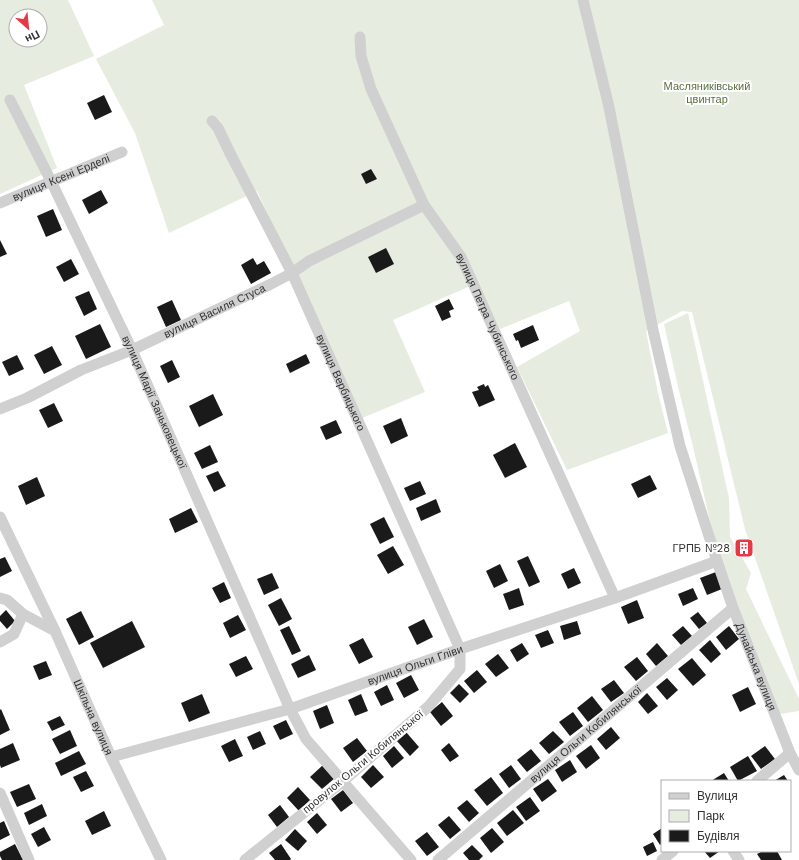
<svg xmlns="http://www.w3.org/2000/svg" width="799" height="860" viewBox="0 0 799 860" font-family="'Work Sans',sans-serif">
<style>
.green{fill:#e6ecdf;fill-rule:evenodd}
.building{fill:#1a1a1a}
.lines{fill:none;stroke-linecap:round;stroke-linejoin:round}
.minor{stroke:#d0d0d0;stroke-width:11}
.labels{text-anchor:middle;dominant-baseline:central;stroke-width:4;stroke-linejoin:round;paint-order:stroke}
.park-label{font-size:11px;fill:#56703f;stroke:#fff}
.street-label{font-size:11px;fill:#333;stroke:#fff}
.poi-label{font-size:11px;fill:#333;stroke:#fff;text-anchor:end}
</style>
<rect width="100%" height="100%" fill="#fff"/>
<g class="green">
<path d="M0,0h68l26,56 -70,29 33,83 -57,26zM16,16h24v24h-24z"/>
<polygon points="152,0 799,0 799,684 745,529 692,312 682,311 646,331 658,393 668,433 567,470 517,367 580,331 569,301 500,329 477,283 393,320 425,392 362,418 257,191 169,233 135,133 96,59 164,25"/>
<polygon points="688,313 729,498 730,537 751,573 746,589 799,699 799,711 780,714 726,584 709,517 695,455 679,391 664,324"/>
</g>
<g class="building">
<polygon points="104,95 112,112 95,120 87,103"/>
<polygon points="371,169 377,179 366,184 361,174"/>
<polygon points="101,190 108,203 89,214 82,200"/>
<polygon points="53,209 62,230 46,237 37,216"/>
<polygon points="0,240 7,254 0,257"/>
<polygon points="386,248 394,264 376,273 368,257"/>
<polygon points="253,258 257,265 264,261 271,273 251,284 241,265"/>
<polygon points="71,259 79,274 64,282 56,267"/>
<polygon points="89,291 97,309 84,316 75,297"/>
<polygon points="449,299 454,309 449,311 451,317 442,321 435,306"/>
<polygon points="172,300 181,320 166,327 157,307"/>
<polygon points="100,324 111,347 86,359 75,336"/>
<polygon points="533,325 539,340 521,348 518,340 516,341 513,334"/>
<polygon points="52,346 62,365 44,374 34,355"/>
<polygon points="306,354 310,363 290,373 286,364"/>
<polygon points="17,355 24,369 9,376 2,362"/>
<polygon points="172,360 180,377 168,383 160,366"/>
<polygon points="484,384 485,387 488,385 495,400 479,407 472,392 479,390 477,387"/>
<polygon points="213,394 223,415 199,427 189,406"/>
<polygon points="54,403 63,421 48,428 39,410"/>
<polygon points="401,418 408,436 391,444 383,426"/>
<polygon points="336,420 342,433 326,440 320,427"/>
<polygon points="515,443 527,467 505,478 493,455"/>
<polygon points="210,445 218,462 202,469 194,453"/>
<polygon points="218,471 226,486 214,492 206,476"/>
<polygon points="650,475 657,489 638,498 631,484"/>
<polygon points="37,477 45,496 26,505 18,486"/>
<polygon points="420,481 426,494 410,501 404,488"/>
<polygon points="436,499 441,512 421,521 416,508"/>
<polygon points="191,508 198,522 175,533 169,519"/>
<polygon points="384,517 394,537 380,544 370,524"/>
<polygon points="393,546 404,565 388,574 377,555"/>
<polygon points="528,556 540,582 529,587 517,561"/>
<polygon points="5,557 12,571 0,577 0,559"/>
<polygon points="500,564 508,581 494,588 486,571"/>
<polygon points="574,568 581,583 568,589 561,574"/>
<polygon points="716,572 722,589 707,595 700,578"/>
<polygon points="272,573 279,588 264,595 257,579"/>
<polygon points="224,582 231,598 220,603 212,588"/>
<polygon points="519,588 524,605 509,610 503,594"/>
<polygon points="693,588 698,599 683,606 678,594"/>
<polygon points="281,598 292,619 279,626 268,605"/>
<polygon points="637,600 644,618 628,624 621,607"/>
<polygon points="6,610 15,621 7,629 0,621 0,616"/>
<polygon points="81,611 94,637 79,645 66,619"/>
<polygon points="698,612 707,623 699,629 690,618"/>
<polygon points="238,615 246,630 230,638 223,623"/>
<polygon points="424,619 433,637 417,645 408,627"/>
<polygon points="132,621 145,647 103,668 90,643"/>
<polygon points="577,621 581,634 564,640 560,626"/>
<polygon points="289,626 301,651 292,655 280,630"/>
<polygon points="683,626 692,636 681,645 672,635"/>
<polygon points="729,626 739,639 726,650 716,637"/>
<polygon points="548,630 554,643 541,648 535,635"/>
<polygon points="363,638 373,657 359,664 349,645"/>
<polygon points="710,640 721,654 711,663 699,650"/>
<polygon points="522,643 529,654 517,662 510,650"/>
<polygon points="657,643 668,656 656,666 646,654"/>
<polygon points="498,654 509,668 496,677 485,664"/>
<polygon points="309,655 316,670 298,678 291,664"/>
<polygon points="246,656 253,669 236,677 229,664"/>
<polygon points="637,657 648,671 636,681 624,667"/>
<polygon points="692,658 706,675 693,686 678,669"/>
<polygon points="46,661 52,675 39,680 33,666"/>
<polygon points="477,670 487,682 474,693 464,681"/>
<polygon points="411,675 419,690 404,698 396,683"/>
<polygon points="667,678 678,690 667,700 656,687"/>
<polygon points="614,680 624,693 611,702 601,689"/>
<polygon points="459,684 469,694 460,703 450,693"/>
<polygon points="387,685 394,700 381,706 374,692"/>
<polygon points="748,687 756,704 740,712 732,695"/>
<polygon points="647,693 658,706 648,714 638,702"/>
<polygon points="202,694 210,713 189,722 181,703"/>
<polygon points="361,694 368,711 355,716 348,700"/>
<polygon points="592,696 603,710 588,722 577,708"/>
<polygon points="442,702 453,716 441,726 430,712"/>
<polygon points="327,705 334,723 320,729 313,711"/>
<polygon points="1,709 10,730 0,735 0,710"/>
<polygon points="573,712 583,726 570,736 559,722"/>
<polygon points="60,716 65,725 52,731 47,722"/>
<polygon points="286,720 293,734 280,740 273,726"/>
<polygon points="611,727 620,738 606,750 597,739"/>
<polygon points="70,730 77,746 60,754 52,739"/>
<polygon points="260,731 266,744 253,750 247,737"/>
<polygon points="553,731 564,742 549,754 539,743"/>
<polygon points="406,732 419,747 410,756 396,740"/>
<polygon points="357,738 367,751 353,762 343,748"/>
<polygon points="235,739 243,756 229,762 221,746"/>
<polygon points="13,743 20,760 1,768 0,765 0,749"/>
<polygon points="449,743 459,756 450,762 441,750"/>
<polygon points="591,745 600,758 586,769 576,756"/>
<polygon points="394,746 404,758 392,768 383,756"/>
<polygon points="765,746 775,759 761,769 751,756"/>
<polygon points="531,749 541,761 527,772 517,760"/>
<polygon points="79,751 86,764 61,776 55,763"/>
<polygon points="748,756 757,771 738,781 730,767"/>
<polygon points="570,760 577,772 562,782 555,770"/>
<polygon points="323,765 335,778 322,789 310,777"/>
<polygon points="373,765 384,777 371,788 361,777"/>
<polygon points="511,765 521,779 509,788 499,774"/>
<polygon points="86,771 94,786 81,792 73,777"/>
<polygon points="724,773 729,781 711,781"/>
<polygon points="784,775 788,781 774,781"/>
<polygon points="491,777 503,793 487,806 474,790"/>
<polygon points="548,779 557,791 542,802 533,789"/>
<polygon points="29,784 36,799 17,807 10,792"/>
<polygon points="298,787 310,800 299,811 287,798"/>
<polygon points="343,790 353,803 341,812 331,799"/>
<polygon points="530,797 540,811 526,821 516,807"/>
<polygon points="467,800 479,813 469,822 457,808"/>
<polygon points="42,804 47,816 29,825 24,813"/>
<polygon points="280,805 289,817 277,827 268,815"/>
<polygon points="513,810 524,823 507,836 497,823"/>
<polygon points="104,811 111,826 92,835 85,821"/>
<polygon points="317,813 327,825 317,834 307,822"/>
<polygon points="449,816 461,830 450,839 438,825"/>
<polygon points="4,821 10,835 0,840 0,823"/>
<polygon points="44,827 51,840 38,847 31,834"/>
<polygon points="492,828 504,842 491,853 480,838"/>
<polygon points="662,828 662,843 660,845 653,834"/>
<polygon points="295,829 307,841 298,851 285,840"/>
<polygon points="427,832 439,847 427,856 415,841"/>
<polygon points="653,842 657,851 647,856 643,847"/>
<polygon points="15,844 23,860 2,860 0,856 0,852"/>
<polygon points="281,844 291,859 290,860 275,860 269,853"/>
<polygon points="472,845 483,856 479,860 469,860 463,853"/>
<polygon points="704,851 720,851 710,858"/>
<polygon points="763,851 777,851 782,860 761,860 757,854"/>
</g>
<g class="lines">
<g class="minor">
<path id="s1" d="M583,0l26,107 44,223 27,116 37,115 16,47 57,145 9,17"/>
<path id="s2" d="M360,37l1,19 10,33 53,116 37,52 154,341"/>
<path id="s3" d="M10,100l41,81 81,169 158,359 16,30 105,121"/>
<path id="s4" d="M212,121l6,7 13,27 61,118 168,376v20l-32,38 -86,75 -97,78"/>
<path id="s5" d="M0,203l122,-51"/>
<path id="s6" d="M0,409l27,-11 54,-28 51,-20 139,-66 21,-11 17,-12 115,-56"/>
<polyline points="0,517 55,631"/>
<path id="s7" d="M0,598l7,2 16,14 32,17 56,126 50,103"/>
<polyline points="0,642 14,634 23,614"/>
<path id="s8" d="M111,757l179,-48 170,-60 155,-51 102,-37"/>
<polyline points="757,781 790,753"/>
<polyline points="0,793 29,860"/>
<polyline points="733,851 739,860"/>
<path id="s9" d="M438,860l295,-252"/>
<polyline points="662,860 673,851"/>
</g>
</g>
<defs>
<symbol id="building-square" viewBox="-11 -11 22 22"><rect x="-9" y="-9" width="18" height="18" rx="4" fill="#e63946" stroke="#fff"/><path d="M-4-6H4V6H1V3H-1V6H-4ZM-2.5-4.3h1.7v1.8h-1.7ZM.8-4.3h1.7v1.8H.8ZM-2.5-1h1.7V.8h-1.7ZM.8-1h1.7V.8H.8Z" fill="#fff"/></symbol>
</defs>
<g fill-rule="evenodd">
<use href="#building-square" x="733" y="537" width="22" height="22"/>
</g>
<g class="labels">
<g class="park-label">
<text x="707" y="86">Масляниківський<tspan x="707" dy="13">цвинтар</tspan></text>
</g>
<g class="street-label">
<text stroke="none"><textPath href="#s5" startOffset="66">вулиця Ксені Ерделі</textPath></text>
<text stroke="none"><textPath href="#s6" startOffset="236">вулиця Василя Стуса</textPath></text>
<text stroke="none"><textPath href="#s2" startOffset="310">вулиця Петра Чубинського</textPath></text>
<text stroke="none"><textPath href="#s4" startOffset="292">вулиця Вербицького</textPath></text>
<text stroke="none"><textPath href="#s3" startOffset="335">вулиця Марії Заньковецької</textPath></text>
<text stroke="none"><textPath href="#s8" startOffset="318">вулиця Ольги Гліви</textPath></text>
<text stroke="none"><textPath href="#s1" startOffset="690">Дунайська вулиця</textPath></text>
<text stroke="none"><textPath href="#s7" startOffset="159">Шкільна вулиця</textPath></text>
<text stroke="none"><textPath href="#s9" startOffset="194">вулиця Ольги Кобилянської</textPath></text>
<text transform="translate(363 762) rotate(-40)">провулок Ольги Кобилянської</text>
</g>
<g class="poi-label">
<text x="730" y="548">ГРПБ №28</text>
</g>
</g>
<rect x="661" y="780" width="130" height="72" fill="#ffffff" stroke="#adadad"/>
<rect x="669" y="793" width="20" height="6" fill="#d0d0d0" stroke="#adadad"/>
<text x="697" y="800" font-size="12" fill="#333333">Вулиця</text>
<rect x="669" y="810" width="20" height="12" fill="#e6ecdf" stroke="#adadad"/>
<text x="697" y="820" font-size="12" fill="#333333">Парк</text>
<rect x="669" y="830" width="20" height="12" fill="#1a1a1a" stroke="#adadad"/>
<text x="697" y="840" font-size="12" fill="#333333">Будівля</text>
<g transform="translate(28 28) rotate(153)"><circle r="19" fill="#ffffff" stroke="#adadad"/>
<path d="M0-3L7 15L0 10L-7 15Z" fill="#e63946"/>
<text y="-6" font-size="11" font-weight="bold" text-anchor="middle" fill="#333333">Пн</text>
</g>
</svg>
